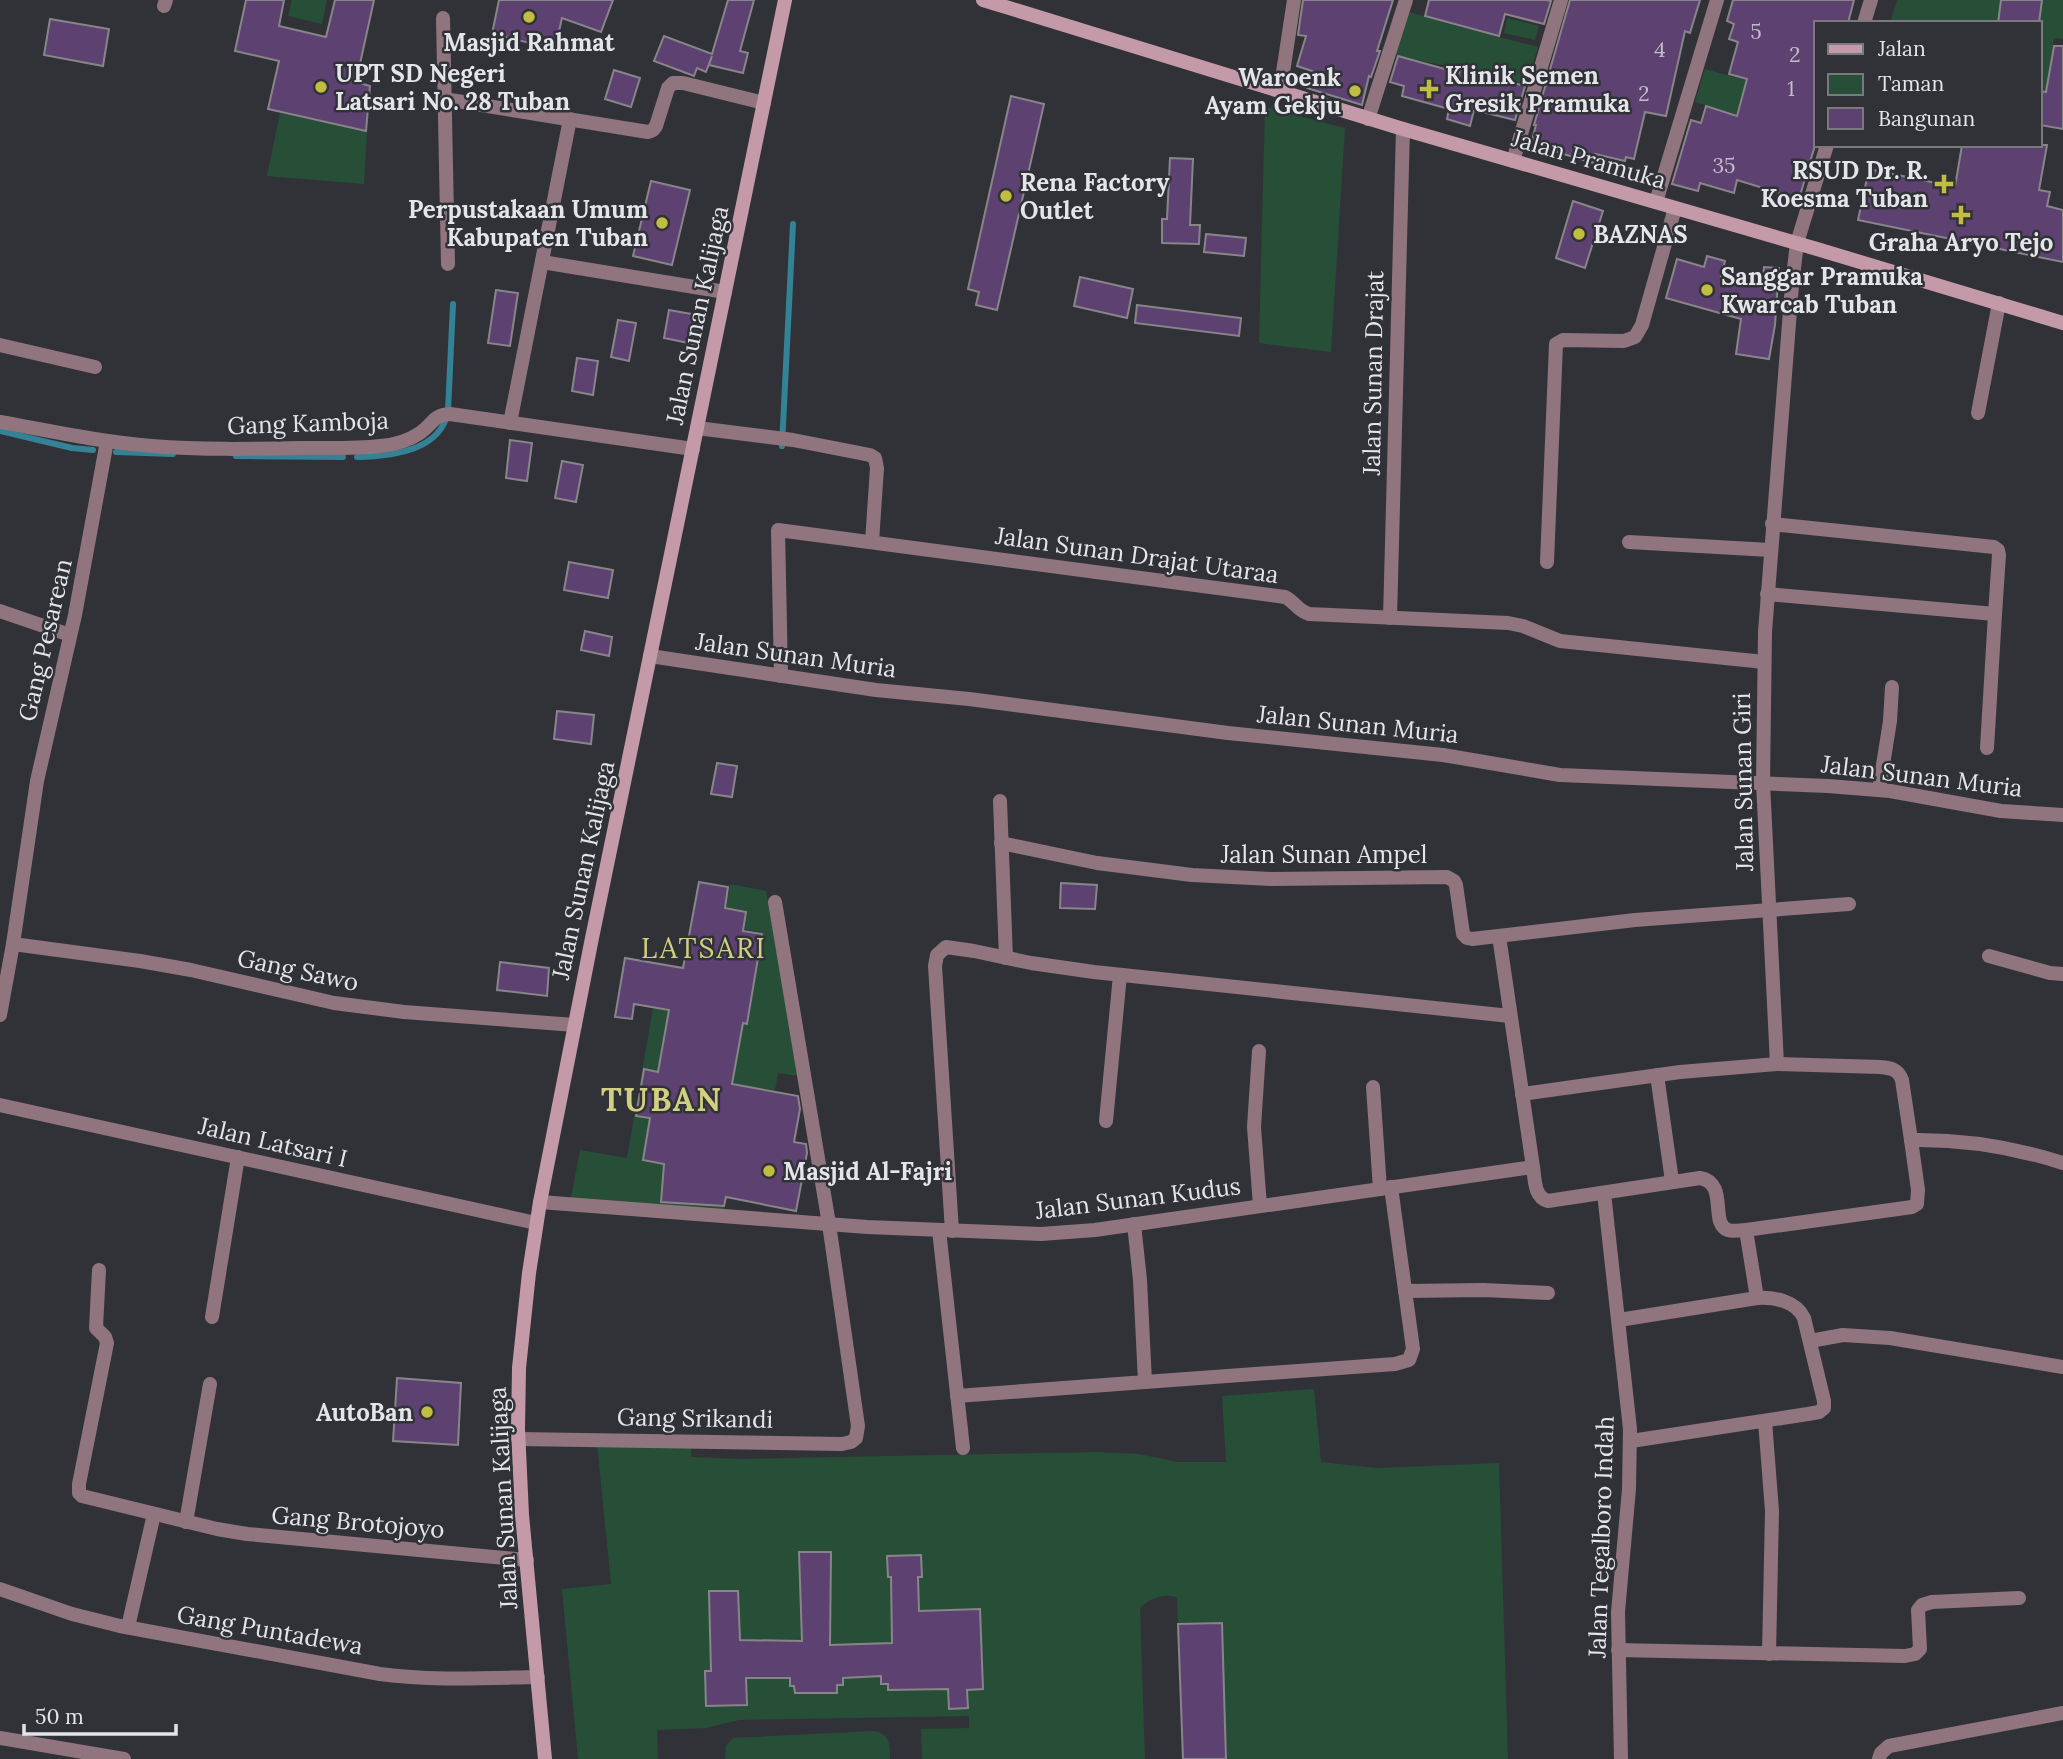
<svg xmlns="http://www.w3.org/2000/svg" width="2063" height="1759" viewBox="0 0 2063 1759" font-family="Lora,serif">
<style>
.green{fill:#274f38}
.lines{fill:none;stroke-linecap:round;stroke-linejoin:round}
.stream{stroke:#338296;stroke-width:6}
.building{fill:#5d4271;stroke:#88858a;stroke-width:2}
.street{stroke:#90757e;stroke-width:14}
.secondary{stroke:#c59aa8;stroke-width:14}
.poi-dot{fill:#c1bd40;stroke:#313237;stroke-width:2.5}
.labels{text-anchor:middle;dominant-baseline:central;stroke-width:5;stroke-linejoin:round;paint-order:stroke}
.number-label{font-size:21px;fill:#c2bcca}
.poi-label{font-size:24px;font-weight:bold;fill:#e4e5e8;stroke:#313237;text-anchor:start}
.street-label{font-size:24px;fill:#e4e5e8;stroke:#313237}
.quarter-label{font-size:28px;letter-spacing:2px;fill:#d1d082;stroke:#313237}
.district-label{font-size:32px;font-weight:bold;letter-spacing:2px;fill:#d1d082;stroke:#313237}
</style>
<rect width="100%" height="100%" fill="#313237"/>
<g class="green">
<polygon points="292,0 327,0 322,24 288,16"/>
<polygon points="1897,0 2063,0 2063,39 2054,38 2046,90 2040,89 2040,23 1890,23"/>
<polygon points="1406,11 1445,23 1538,47 1526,86 1459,67 1430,63 1392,54"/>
<polygon points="1507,18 1539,26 1535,40 1504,33"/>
<polygon points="1705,69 1766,86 1763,97 1743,91 1736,114 1695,102"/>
<polygon points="1265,107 1345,128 1331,352 1259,343"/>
<polygon points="280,113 367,132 364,184 267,176"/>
<polygon points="730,884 766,891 799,1076 778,1073 775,1090 747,1086 724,1210 571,1198 580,1150 627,1158 653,1008 748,1025 763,933 745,929 747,911 726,907"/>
<path d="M1314,1389l7,73 56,6 122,-5 9,296h-281l-5,-137 -44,1 -1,-23 -1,-3c-13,-4 -27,2 -36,11l5,151h-223l-1,-30 48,-1v-12l-230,4 -33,8 -49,2 1,29h-80l-16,-170 49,-5 -14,-140 94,1v12l50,2 357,-7 41,2 38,8h49l-4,-66z"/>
<path d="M874,1731c16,3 16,14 16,28h-165l1,-13 7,-8z"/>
</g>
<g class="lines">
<g class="stream">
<polyline points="0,431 72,448 93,450"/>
<polyline points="782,446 793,224"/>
<polyline points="116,452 173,454"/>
<polyline points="236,456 343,457"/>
<path d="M357,457c35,-1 84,-6 91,-46l5,-107"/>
</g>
</g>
<g class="building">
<polygon points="246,0 284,0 279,26 326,37 335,0 374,0 356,82 370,86 366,131 268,109 279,61 235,51"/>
<polygon points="499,0 613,0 601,32 562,18 555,49 492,34"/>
<polygon points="728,0 754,0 740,51 748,53 743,73 709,65 712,56 706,72 697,68 694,76 654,61 664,36 712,54"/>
<polygon points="1303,0 1393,0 1377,51 1380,51 1371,77 1369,76 1362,105 1307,88 1312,71 1297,66 1306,36 1298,35"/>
<polygon points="1429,0 1546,0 1551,1 1544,24 1505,14 1499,36 1425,16"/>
<polygon points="1570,0 1700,0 1690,33 1685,31 1666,116 1645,112 1634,159 1626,157 1625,161 1595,154 1593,163 1547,149 1548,145 1532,140 1536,125 1534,125"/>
<polygon points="1733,0 1854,0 1848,23 1816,23 1816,142 1799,199 1737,180 1734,193 1700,183 1698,191 1672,184 1691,120 1701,123 1706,106 1737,116 1747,79 1729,74 1738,42 1729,39 1734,24 1727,21"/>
<polygon points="2001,0 2042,0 2039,23 1998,23"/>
<polygon points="50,19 109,29 103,66 44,55"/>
<polygon points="2054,46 2063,46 2063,129 2040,125 2040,91 2046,92"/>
<polygon points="1398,56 1459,73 1460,69 1525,86 1515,120 1474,110 1470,126 1447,119 1449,109 1402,96 1404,86 1390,82"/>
<polygon points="614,70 640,78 631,107 605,99"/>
<polygon points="1011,96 1044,104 997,310 976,305 979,292 968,289"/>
<polygon points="1962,145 2047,145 2039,190 2050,192 2047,206 2063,210 2063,262 1858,220 1869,169 1955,187"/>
<polygon points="1170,158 1193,159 1190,225 1200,225 1199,244 1162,243 1162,219 1167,219"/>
<polygon points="651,181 690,190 672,265 633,256"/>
<polygon points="1573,201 1603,211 1585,268 1556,258"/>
<polygon points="1206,234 1246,238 1244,256 1204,252"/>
<polygon points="1707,256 1725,261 1721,276 1762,287 1764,267 1779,268 1775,325 1769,359 1736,354 1741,319 1666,298 1677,259 1704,267"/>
<polygon points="1080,277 1133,289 1127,318 1074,306"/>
<polygon points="496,290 518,293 510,346 488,343"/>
<polygon points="1137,305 1241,318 1239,336 1135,323"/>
<polygon points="669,310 703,316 698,345 664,338"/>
<polygon points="618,320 636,323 629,361 611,357"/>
<polygon points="577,358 598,361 593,395 572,391"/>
<polygon points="510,440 532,443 527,481 506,478"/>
<polygon points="562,461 583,465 576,502 555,498"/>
<polygon points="569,562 613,570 608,598 564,590"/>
<polygon points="585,631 612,637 609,656 581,650"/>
<polygon points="557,711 594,715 591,744 554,739"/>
<polygon points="717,763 737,766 732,797 711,794"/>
<polygon points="699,882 728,887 725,908 746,912 743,931 762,934 747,1024 743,1023 732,1084 798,1096 800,1109 794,1142 806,1144 807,1153 796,1211 726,1197 724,1206 661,1202 664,1164 643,1160 650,1118 636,1116 644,1069 658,1072 669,1010 634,1004 632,1019 615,1017 625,958 683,968"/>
<polygon points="1061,883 1097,885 1095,909 1060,908"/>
<polygon points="500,962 549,968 547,996 497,990"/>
<polygon points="397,1378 461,1383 458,1445 393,1441"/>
<polygon points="799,1552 831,1552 830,1645 892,1643 891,1577 888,1577 887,1556 921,1555 922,1577 918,1577 919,1611 980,1609 983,1689 967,1690 968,1708 949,1709 948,1689 888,1690 888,1684 881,1684 881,1676 843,1678 843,1685 837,1685 837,1693 795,1693 794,1686 790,1686 790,1678 746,1678 747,1705 706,1706 705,1671 711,1671 709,1591 738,1591 740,1640 802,1641"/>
<polygon points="1222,1623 1226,1759 1183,1759 1178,1624"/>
</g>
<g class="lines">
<g class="street">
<polyline points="164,6 166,0"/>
<polyline points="443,18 448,264"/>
<polyline points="1864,23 1871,0"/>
<polyline points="1280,92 1294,0"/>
<polyline points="444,99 648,132 653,130 656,126 668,88 673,83 683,83 764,103"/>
<polyline points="1368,119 1406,0"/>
<polyline points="1513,161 1561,0"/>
<polyline points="1656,202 1717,0"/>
<polyline points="542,262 725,292"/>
<polyline points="0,345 95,367"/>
<polyline points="1978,413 1999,303"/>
<path d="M0,422c50,9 101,20 152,24 50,4 99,3 149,2 26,0 53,1 79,-2 14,-1 28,-5 40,-13 13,-9 13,-18 30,-19l243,35"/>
<polyline points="510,423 570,119"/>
<polyline points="697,428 793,440 870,455 875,458 877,468 872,542"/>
<polyline points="1772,524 1994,547 1998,550 1999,555 1995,614"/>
<polyline points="1629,542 1770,550"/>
<polyline points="1547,562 1556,344 1563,340 1624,341 1635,337 1642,325 1675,208"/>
<polyline points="1767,594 1995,614 1987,748"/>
<polyline points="0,611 70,635"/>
<polyline points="1390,618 1403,129"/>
<polyline points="650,656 876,690 969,699 1228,733 1443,755 1560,775 1828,786 1890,791 2001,811 2063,815"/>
<path d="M781,676l-3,-146 507,67c10,5 13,14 24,17l199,9 15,3 37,15 204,21"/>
<polyline points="1879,790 1890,721 1892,687"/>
<polyline points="1000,801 1006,958"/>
<polyline points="1001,843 1097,863 1192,875 1271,879 1447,877 1454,881 1456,885 1463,934 1467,938 1472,939 1635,920 1849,904"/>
<polyline points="1499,936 1533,1167"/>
<polyline points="13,944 140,961 191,970 334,1003 404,1012 575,1025"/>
<polyline points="1989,956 2050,973 2063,974"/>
<polyline points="0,1015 13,944 37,781 75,615 107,441"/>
<polyline points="1259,1051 1254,1127 1260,1206"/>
<path d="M1777,1064l103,3c11,1 18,2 22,13l9,60c53,-1 102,7 152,23"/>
<polyline points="1657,1075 1672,1181"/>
<polyline points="1373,1087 1380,1189"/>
<polyline points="1522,1094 1680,1072 1777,1064 1763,783 1765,632 1792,285 1797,243 1827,145"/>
<polyline points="0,1105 536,1223"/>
<polyline points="1106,1121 1120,975"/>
<polyline points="1604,1193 1630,1429 1629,1489 1618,1612 1621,1759"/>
<path d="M540,1202l327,25 174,7 54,-4 438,-63c2,13 1,30 15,34l152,-23c29,5 9,46 28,52 5,2 13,0 18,0l11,68"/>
<polyline points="939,1230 963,1448"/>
<polyline points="1746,1230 1912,1207 1917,1204 1918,1190 1911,1140"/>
<polyline points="952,1231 935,966 937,955 946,947 974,951 1031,963 1094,972 1510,1016"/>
<polyline points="99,1270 96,1328 105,1337 107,1343 79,1484 79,1493 82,1496 217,1529 247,1534 527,1560"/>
<polyline points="1405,1291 1484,1290 1548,1293"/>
<polyline points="212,1317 238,1157"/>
<path d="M1619,1320l138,-22c18,-1 39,3 47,20l20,83v7l-5,4 -11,2 -177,27"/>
<polyline points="1810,1341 1843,1335 1890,1338 2063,1367"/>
<polyline points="1145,1382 1395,1364 1409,1360 1413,1349 1391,1187"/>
<polyline points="957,1396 1145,1382 1140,1280 1134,1224"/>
<polyline points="1765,1421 1772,1511 1769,1654"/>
<polyline points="518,1439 842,1444 851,1442 856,1438 858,1426 829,1224 775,902"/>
<polyline points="186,1522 210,1384"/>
<path d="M0,1589l72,25 48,12 260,48c52,7 105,4 158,3"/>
<polyline points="128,1627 154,1514"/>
<polyline points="1618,1650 1905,1656 1915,1654 1920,1649 1918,1610 1922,1605 1932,1602 2019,1598"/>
<polyline points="0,1738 124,1759"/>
<polyline points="1879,1759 1881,1753 1889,1746 2063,1713"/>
</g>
<g class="secondary">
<polyline points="983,0 1403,129 1817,249 2063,323"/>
<polyline points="545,1759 522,1515 518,1429 519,1368 529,1273 540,1202 592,938 785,0"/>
</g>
</g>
<g class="poi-dot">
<circle cx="529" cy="17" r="7"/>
<circle cx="321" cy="87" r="7"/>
<path d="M1425.5 78.5h7v7h7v7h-7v7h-7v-7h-7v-7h7z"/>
<circle cx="1355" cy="91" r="7"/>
<path d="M1940.5 173.5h7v7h7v7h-7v7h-7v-7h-7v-7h7z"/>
<circle cx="1006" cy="196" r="7"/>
<path d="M1957.5 204.5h7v7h7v7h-7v7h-7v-7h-7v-7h7z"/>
<circle cx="662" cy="223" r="7"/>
<circle cx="1579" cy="234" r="7"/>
<circle cx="1707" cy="290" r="7"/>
<circle cx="769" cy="1171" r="7"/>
<circle cx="427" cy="1412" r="7"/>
</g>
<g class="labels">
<g class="number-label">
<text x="1756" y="31">5</text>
<text x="1660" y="49">4</text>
<text x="1795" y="54">2</text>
<text x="1791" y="88">1</text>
<text x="1644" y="93">2</text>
<text x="1724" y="165">35</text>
</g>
<g class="poi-label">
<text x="529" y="42" text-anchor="middle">Masjid Rahmat</text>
<text x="335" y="73">UPT SD Negeri<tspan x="335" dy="28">Latsari No. 28 Tuban</tspan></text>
<text x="1445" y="75">Klinik Semen<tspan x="1445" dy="28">Gresik Pramuka</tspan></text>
<text x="1341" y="77" text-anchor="end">Waroenk<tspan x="1341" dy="28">Ayam Gekju</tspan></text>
<text x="1928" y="170" text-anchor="end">RSUD Dr. R.<tspan x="1928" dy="28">Koesma Tuban</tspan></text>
<text x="1020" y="182">Rena Factory<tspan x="1020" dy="28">Outlet</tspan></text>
<text x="648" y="209" text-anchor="end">Perpustakaan Umum<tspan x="648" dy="28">Kabupaten Tuban</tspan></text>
<text x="1593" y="234">BAZNAS</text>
<text x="1961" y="242" text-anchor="middle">Graha Aryo Tejo</text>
<text x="1721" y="276">Sanggar Pramuka<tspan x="1721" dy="28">Kwarcab Tuban</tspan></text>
<text x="783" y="1171">Masjid Al-Fajri</text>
<text x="413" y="1412" text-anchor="end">AutoBan</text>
</g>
<g class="street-label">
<text transform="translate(1589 159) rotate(16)">Jalan Pramuka</text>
<text transform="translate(697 315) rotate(-78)">Jalan Sunan Kalijaga</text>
<text transform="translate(1373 373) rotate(-89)">Jalan Sunan Drajat</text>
<text transform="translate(308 423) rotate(-2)">Gang Kamboja</text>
<text transform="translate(1137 555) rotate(8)">Jalan Sunan Drajat Utaraa</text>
<text transform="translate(45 640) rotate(-77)">Gang Pesarean</text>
<text transform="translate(796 655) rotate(8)">Jalan Sunan Muria</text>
<text transform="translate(1358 724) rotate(6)">Jalan Sunan Muria</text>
<text transform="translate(1922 776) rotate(7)">Jalan Sunan Muria</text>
<text transform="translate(1743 782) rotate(-91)">Jalan Sunan Giri</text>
<text x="1324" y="854">Jalan Sunan Ampel</text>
<text transform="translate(583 870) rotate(-78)">Jalan Sunan Kalijaga</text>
<text transform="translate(298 970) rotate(12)">Gang Sawo</text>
<text transform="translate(273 1142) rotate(13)">Jalan Latsari I</text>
<text transform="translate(1138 1198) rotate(-7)">Jalan Sunan Kudus</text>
<text transform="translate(695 1418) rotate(1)">Gang Srikandi</text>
<text transform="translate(503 1498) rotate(-93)">Jalan Sunan Kalijaga</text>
<text transform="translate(358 1522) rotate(5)">Gang Brotojoyo</text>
<text transform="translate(1601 1537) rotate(-88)">Jalan Tegalboro Indah</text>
<text transform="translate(270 1630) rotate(10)">Gang Puntadewa</text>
</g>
<g class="quarter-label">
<text x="704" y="948">LATSARI</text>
</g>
<g class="district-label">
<text x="662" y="1099">TUBAN</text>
</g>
</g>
<rect x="1814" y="21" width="228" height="126" fill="#313237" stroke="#797a7e" stroke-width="2"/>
<rect x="1828" y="44" width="35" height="10" fill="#c59aa8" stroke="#797a7e" stroke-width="2"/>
<text x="1878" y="56" font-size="21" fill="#e4e5e8">Jalan</text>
<rect x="1828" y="74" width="35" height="21" fill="#274f38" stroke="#797a7e" stroke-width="2"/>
<text x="1878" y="91" font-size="21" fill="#e4e5e8">Taman</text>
<rect x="1828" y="108" width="35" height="21" fill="#5d4271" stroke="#797a7e" stroke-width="2"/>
<text x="1878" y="126" font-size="21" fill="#e4e5e8">Bangunan</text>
<path d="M24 1724v10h152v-10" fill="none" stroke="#e4e5e8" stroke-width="3.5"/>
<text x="35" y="1724" font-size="21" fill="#e4e5e8" stroke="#313237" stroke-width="5" paint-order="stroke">50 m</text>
</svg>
